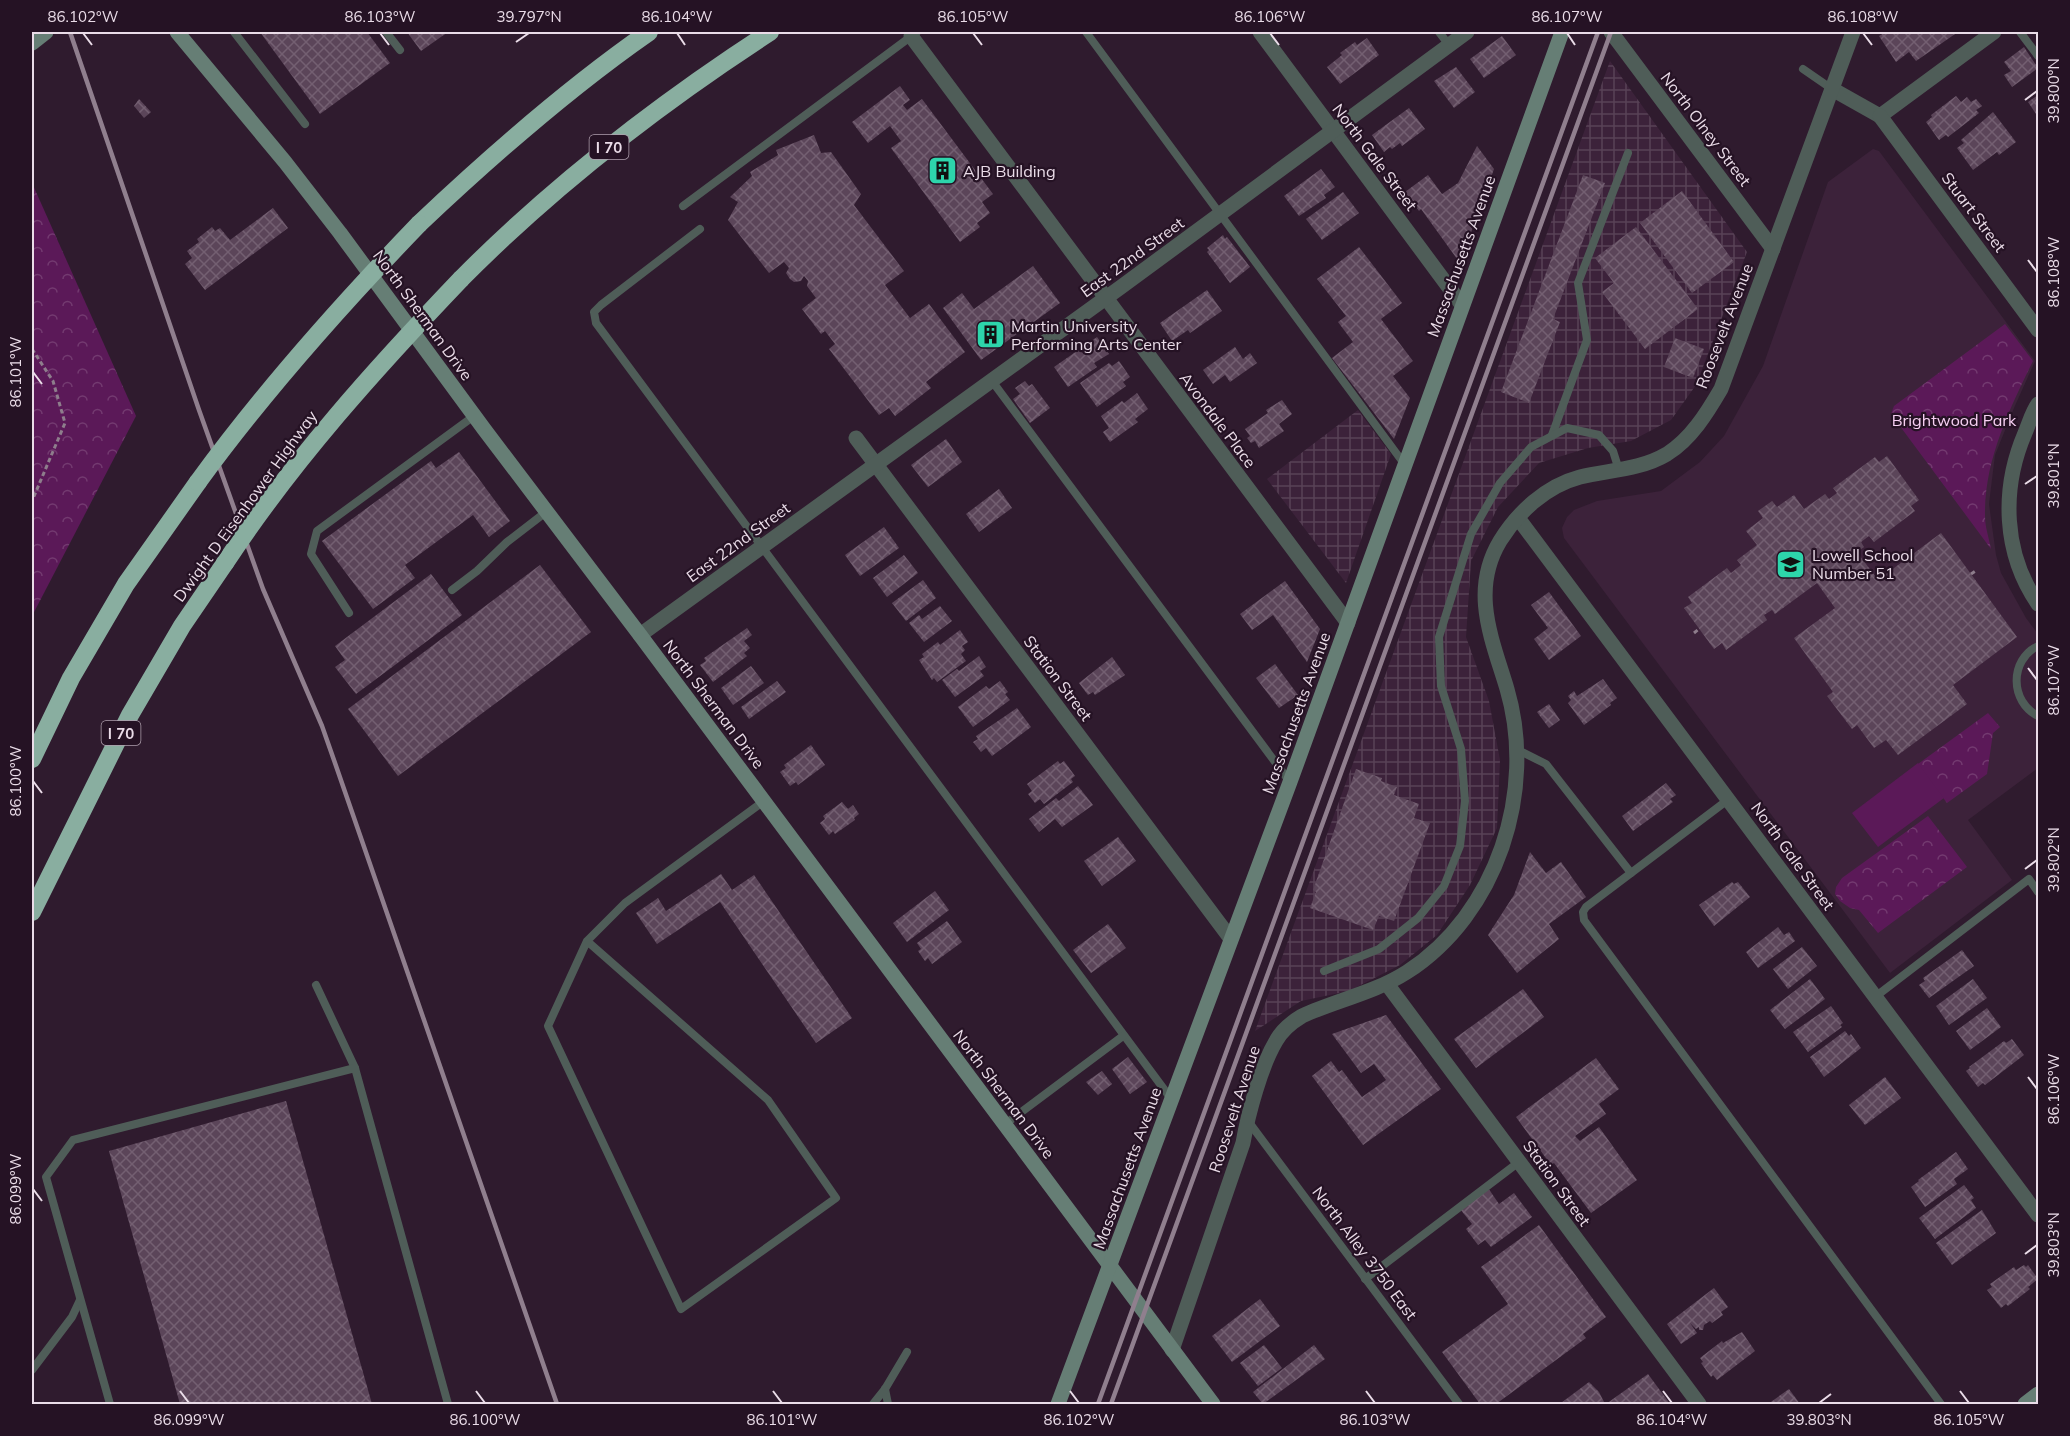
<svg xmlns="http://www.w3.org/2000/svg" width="2070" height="1436" viewBox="0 0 2070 1436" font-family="Mulish,sans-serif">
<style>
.built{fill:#3c223a}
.industrial{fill:url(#industrial-grid)}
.park{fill:url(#park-crowns)}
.pitch{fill:#5b1958}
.building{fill:url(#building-cross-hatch)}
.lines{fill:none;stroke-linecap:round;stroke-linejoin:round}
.path{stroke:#8e7d8c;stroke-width:3;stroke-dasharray:4.5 3;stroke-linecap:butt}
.lane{stroke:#4f5d58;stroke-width:8}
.street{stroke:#4f5d58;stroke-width:15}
.secondary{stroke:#667e75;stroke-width:15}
.highway{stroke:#89aea0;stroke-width:18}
.rail{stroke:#907f8e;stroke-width:4.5}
.highway-bridge{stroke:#89aea0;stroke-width:18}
.ticks{fill:none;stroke:#eadce8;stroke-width:2}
.labels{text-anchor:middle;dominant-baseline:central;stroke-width:4.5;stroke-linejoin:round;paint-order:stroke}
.shield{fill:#251224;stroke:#af9fad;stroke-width:1.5}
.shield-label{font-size:15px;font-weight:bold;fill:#eadce8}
.street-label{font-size:16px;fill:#eadce8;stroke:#251224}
.poi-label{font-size:16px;fill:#eadce8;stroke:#251224;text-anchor:start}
.park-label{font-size:16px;fill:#f7d0f3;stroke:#251224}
.neatline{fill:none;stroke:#eadce8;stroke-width:2}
.ticks-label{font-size:15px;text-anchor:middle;fill:#eadce8}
</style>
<defs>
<pattern id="industrial-grid" width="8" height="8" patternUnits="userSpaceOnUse" patternTransform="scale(1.5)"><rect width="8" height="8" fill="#3c223a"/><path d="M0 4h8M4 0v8" fill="none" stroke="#584256"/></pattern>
<pattern id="park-crowns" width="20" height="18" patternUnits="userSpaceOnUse" patternTransform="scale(1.5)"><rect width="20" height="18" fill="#5b1958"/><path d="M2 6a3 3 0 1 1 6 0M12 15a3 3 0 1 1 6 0" fill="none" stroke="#733a70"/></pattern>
<pattern id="building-cross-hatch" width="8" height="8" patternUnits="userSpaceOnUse" patternTransform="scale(1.5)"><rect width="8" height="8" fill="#5b4559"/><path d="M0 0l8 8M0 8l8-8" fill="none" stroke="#735f71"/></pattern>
</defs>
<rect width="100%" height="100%" fill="#2f1b2e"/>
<polygon class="built" points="1873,149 1879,151 2035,361 2014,408 1995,455 1989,504 1996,555 2001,573 2026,618 2038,634 2038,768 1968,820 2012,880 1890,973 1564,538 1562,528 1567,517 1574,510 1597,501 1661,491 1700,462 1724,436 1763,366 1828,182"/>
<g class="industrial">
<polygon points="1610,61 1747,252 1696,385 1671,420 1631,441 1588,448 1539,463 1498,507 1471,561 1466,637 1489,701 1500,760 1497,828 1470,885 1437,935 1400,965 1349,991 1301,1001 1255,1031"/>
<polygon points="1358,410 1391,454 1346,583 1267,479"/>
</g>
<g class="park">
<polygon points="32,183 136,416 32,616"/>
<path d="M2005,324l28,37c-24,49 -49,100 -48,155 0,11 4,22 6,33l-100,-135 3,-8z"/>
<polygon points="1988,713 2000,727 1993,733 1987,774 1947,803 1918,764"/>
<polygon points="1928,816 1967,867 1878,933 1859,910 1850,908 1840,901 1835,894 1836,887 1842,878"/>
</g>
<polygon class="pitch" points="1918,763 1944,798 1878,847 1852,813"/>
<g class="building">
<polygon points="260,32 367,32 390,63 320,114"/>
<polygon points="407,32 448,32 421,51"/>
<polygon points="1886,32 1958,32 1916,61 1909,52 1896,62 1879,36"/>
<polygon points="1502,36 1516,55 1484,78 1470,59"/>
<polygon points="1367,38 1379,55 1340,84 1327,67 1342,55 1340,53 1355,42 1357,45"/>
<polygon points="2024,47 2038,68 2012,87 2004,75 2011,71 2004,62"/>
<polygon points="1456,67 1475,92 1454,108 1434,81"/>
<polygon points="900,86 910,100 903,105 907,110 922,99 993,194 982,202 990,213 977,223 980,227 960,242 891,148 901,141 890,126 868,143 852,122"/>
<polygon points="2038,95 2038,117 2028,102"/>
<polygon points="1956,96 1961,102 1967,97 1971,102 1976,99 1982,106 1976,110 1979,113 1948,137 1946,135 1939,140 1926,122 1932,117 1931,115"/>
<polygon points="139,99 151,112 144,118 134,106"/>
<polygon points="1409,108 1425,129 1402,146 1400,143 1392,149 1390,147 1384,152 1372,135"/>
<polygon points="1993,112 2016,142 1999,155 1997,152 1973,170 1957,148 1964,143 1961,140"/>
<polygon points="814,135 821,153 831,152 861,194 854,205 904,271 885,285 910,318 929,304 965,352 926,382 931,388 895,416 889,408 879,415 829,349 835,344 825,331 821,334 802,309 816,298 807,286 808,281 804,276 801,281 794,282 790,279 786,273 789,268 784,262 769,273 728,220 738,202 730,197 752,176 750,172 778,155 776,150"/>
<polygon points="1477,146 1494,169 1460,263 1421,209 1419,211 1405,192 1428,175 1442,194 1458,183"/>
<polygon points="1321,169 1335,187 1324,195 1326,198 1299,216 1284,196"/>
<polygon points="1583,175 1605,183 1553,319 1560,322 1529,403 1501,392"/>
<polygon points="1682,191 1734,262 1692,293 1640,223"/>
<polygon points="1343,192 1359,213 1322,240 1306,219"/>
<polygon points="273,208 288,228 205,290 185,264 192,258 187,251 199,242 197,239 212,227 215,231 220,228 230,240"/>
<polygon points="1636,227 1698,309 1645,349 1602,292 1614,283 1595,258"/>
<polygon points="1223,235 1225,239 1227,237 1250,267 1230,283 1207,252 1209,250 1207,248"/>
<polygon points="1359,247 1402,303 1381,319 1413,361 1393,376 1410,398 1394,439 1332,358 1353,342 1338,322 1346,316 1317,279"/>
<polygon points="1033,266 1060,303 981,360 943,308 962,293 974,309"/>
<polygon points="1207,290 1222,311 1190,333 1188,330 1172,341 1160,323"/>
<polygon points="1097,337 1109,354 1094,363 1097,367 1068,387 1054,367"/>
<polygon points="1675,338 1704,349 1693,378 1664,367"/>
<polygon points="1235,347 1243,359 1250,353 1257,363 1230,382 1225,375 1213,384 1203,370"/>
<polygon points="1119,361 1130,377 1123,382 1126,386 1097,407 1080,383 1109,363 1112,366"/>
<polygon points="1025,381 1029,386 1032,384 1050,408 1030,423 1013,399 1020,394 1015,388"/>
<polygon points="1137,393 1148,409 1135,419 1138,422 1110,442 1103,432 1109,428 1101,416 1122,401 1124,403"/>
<polygon points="1282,400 1292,414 1279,424 1284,431 1259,448 1255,441 1251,443 1247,438 1250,436 1245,429 1268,413 1266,410"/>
<polygon points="946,439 962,462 928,487 911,465"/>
<polygon points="459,452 510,521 489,537 473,515 405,565 415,578 373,609 322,541 431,461 436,468"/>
<polygon points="1887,456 1919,500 1911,506 1915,511 1874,542 1869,536 1861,542 1864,547 1857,552 1878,580 1941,533 2017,637 1953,685 1967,704 1898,755 1886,740 1874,748 1857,725 1852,729 1827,696 1833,692 1794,638 1835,608 1817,583 1775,614 1772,610 1764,615 1767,620 1726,650 1722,643 1714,649 1684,608 1692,603 1688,597 1727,568 1731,573 1741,565 1737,560 1757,545 1746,531 1763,518 1758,511 1772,501 1777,507 1794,495 1804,509 1825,494 1829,499 1837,493 1833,488 1875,457 1879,462"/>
<polygon points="999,489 1012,508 979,532 966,514"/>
<polygon points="884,527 899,548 860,576 845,555"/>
<polygon points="904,555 918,573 887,597 873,578"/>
<polygon points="540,565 591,632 398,776 348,709"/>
<polygon points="431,574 462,615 356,694 335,667 345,660 335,646"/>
<polygon points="923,580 936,598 906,621 892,603"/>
<polygon points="1285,581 1320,629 1307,662 1273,615 1252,630 1240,614"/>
<polygon points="1549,592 1581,636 1549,660 1534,639 1548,628 1531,605"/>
<polygon points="940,606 952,621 924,642 909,623 919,615 922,619"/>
<polygon points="747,628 752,635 744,641 750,648 744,653 747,656 713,682 700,665 706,661 704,658"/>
<polygon points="960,630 968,642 962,646 965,650 961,654 966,661 937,682 934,678 932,680 919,660 924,657 922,654 938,642 940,645"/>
<polygon points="979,656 986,667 980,671 984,676 955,697 942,680 957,669 959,671"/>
<polygon points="1112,657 1125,675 1095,695 1093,692 1088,695 1079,683"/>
<polygon points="1275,664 1298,695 1279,708 1256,678"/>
<polygon points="751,666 764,683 733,705 721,688"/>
<polygon points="1603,679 1617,698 1610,703 1611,705 1584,725 1568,703 1571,700 1568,696 1574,691 1577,696"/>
<polygon points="777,681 786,692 749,719 741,707"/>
<polygon points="1000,681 1008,692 1005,694 1010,700 973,727 958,707 986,686 989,689"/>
<polygon points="1549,704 1560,720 1549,728 1537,712"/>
<polygon points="1017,708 1031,727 992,756 986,748 981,752 973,742 978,739 976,736"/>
<polygon points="811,745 825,765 798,785 796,782 790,786 780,772 786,768 784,765"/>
<polygon points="1058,761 1060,764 1064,761 1075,776 1071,779 1073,782 1044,804 1040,799 1035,803 1028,794 1032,791 1027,784"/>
<polygon points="1356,769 1382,778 1381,781 1397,787 1394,795 1419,804 1414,818 1430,823 1394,921 1379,916 1373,930 1310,908 1316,892 1313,890"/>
<polygon points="1666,783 1676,795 1670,799 1673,802 1633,831 1622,816"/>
<polygon points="1078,786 1093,805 1062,827 1055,819 1039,832 1029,819 1056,798 1059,801"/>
<polygon points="842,802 848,809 853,805 859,814 854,818 855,820 835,834 833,831 829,835 820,823 825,819 823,816"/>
<polygon points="1118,837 1136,861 1102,886 1084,861"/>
<polygon points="1530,852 1546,873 1561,862 1586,897 1549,924 1559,939 1517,973 1488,935 1514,895"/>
<polygon points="721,874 732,890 754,875 852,1018 816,1043 720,902 657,944 636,913 658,898 666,911"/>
<polygon points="1732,882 1734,884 1738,882 1750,897 1714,926 1699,905"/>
<polygon points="935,891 949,910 907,942 893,923"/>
<polygon points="947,921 962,942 932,964 928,958 925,961 918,951 921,949 917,943"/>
<polygon points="1108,924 1126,948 1091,973 1073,950"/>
<polygon points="1778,927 1784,935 1789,932 1795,941 1758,968 1746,952"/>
<polygon points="1802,947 1817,966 1788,989 1773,969"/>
<polygon points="1962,950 1974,966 1929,998 1919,985 1925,981 1923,978"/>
<polygon points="1810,979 1825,999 1785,1029 1770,1010"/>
<polygon points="1973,979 1987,998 1949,1025 1936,1006"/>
<polygon points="1523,989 1544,1017 1476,1068 1454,1039"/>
<polygon points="1831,1006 1843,1023 1840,1025 1842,1027 1808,1052 1793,1032"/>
<polygon points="1987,1008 2001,1027 1970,1050 1956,1031"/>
<polygon points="1386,1015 1441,1089 1363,1145 1312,1076 1331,1061 1339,1072 1342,1070 1362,1097 1386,1080 1374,1064 1361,1073 1332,1034"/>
<polygon points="1845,1031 1849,1036 1851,1034 1861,1048 1824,1077 1810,1057"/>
<polygon points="2012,1039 2024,1055 1985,1085 1983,1083 1978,1087 1966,1071 1970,1068 1969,1067 2004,1041 2006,1043"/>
<polygon points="1128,1057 1147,1082 1130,1094 1112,1069"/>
<polygon points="1596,1058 1619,1089 1599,1104 1606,1114 1575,1136 1580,1141 1599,1127 1637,1180 1591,1213 1554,1163 1551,1165 1516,1117"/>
<polygon points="1102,1071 1112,1084 1098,1095 1086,1082"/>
<polygon points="1885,1077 1901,1098 1865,1125 1849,1105"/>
<polygon points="286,1101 372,1404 180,1404 109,1151"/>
<polygon points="1956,1152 1968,1169 1954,1179 1957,1184 1925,1207 1911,1187 1919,1181 1918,1180"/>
<polygon points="1964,1185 1974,1198 1971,1200 1976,1208 1935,1239 1919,1218"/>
<polygon points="1488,1188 1499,1204 1514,1193 1532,1217 1491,1247 1485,1240 1478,1245 1466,1229 1472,1224 1460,1209"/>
<polygon points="1982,1210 1996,1233 1952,1265 1936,1243"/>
<polygon points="1539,1225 1606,1317 1583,1334 1586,1338 1496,1404 1480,1404 1442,1352 1508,1304 1481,1267"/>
<polygon points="2024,1265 2026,1267 2028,1265 2038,1279 2028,1287 2030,1289 2008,1306 2006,1304 2001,1308 1987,1290 1992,1287 1990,1284 2014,1267 2016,1270"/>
<polygon points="1714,1288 1728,1307 1721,1312 1723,1315 1712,1323 1710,1321 1704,1325 1703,1330 1699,1330 1699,1327 1696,1329 1690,1323 1697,1333 1681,1344 1667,1324"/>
<polygon points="1260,1299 1280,1326 1232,1362 1212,1336"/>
<polygon points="1742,1332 1755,1351 1717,1380 1713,1375 1711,1377 1701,1363 1703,1362 1700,1358 1722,1341 1723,1343"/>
<polygon points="1264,1345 1282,1368 1258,1386 1240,1363"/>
<polygon points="1314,1345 1325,1359 1263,1404 1253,1392"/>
<polygon points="1648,1374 1670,1404 1606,1404"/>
<polygon points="1589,1382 1599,1392 1605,1404 1562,1404 1561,1403"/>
<polygon points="1789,1389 1800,1404 1768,1404"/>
</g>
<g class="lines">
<g class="path">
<polyline points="32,349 53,381 65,423 32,501"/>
<polyline points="1971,574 1977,570"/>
<polyline points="1694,633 1699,629"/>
</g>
<g class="lane">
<polyline points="234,32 305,124"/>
<polyline points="386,32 400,50"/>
<polyline points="1086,32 1405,465"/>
<polyline points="1439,32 1449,45"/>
<polyline points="2020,32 2038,56"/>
<polyline points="1803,69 1832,89"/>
<polyline points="683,206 917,32"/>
<polyline points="700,229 601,305 594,312 596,323 1172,1100"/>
<polyline points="992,381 1290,782"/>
<polyline points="1552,435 1587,340 1578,283 1628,153"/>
<polyline points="452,590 477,571 507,542 546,512"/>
<polyline points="349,613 311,554 317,531 474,416"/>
<path d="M2038,646c-29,14 -28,56 0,70"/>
<polyline points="1518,750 1546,764 1631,873"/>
<polyline points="1729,799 1586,907 1583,912 1584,920 1941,1404"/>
<polyline points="587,941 768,1100 836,1198 681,1309 548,1026 587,941 625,903 764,801"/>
<polyline points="1324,971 1379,949 1418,918 1444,886 1460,846 1465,801 1461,749 1441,686 1439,637 1471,534 1500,483 1531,447 1567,428 1599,435 1613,451 1619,470"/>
<polyline points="316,985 355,1068"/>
<polyline points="1875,997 2029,879 2038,892"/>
<polyline points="1248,1121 1459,1404"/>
<polyline points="1004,1125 1123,1036"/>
<polyline points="1365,1279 1519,1162"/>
<polyline points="32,1370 72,1317 80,1300"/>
<polyline points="885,1389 888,1404"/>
<polyline points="110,1404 46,1177 73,1140 355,1068 448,1404"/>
<polyline points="873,1404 885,1389 907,1352"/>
</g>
<g class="street">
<polyline points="1260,32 1462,305"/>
<polyline points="1611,32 1773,249"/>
<polyline points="911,36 1348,623"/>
<polyline points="1832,89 1880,116 1994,32"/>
<polyline points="1880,116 2038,330"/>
<path d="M2038,404c-6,8 -9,20 -13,29 -24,56 -22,120 13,171"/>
<polyline points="856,438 1231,939"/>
<polyline points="1518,518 2038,1215"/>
<polyline points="640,635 1121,287 1467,32"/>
<polyline points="1387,984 1699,1404"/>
<path d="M1172,1350l71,-207c5,-29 18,-77 33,-102 6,-11 16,-19 26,-25 35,-16 72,-23 105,-44 90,-58 130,-181 100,-283 -15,-50 -37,-98 -7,-148 18,-29 46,-55 80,-64 29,-7 60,-7 87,-23 24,-15 40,-41 54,-65l132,-357"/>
</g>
<g class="secondary">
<polyline points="177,32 285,162 340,233 484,429 640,635 1213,1404"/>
<polyline points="32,43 46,32"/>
<polyline points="1058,1404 1290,782 1562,32"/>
<polyline points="2025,1404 2038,1394"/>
</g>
<g class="highway">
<path d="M419,224c73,-69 148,-135 230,-192"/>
<path d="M461,279c93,-94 198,-175 309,-247"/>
<polyline points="32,759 71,678 126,584 198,482"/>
<polyline points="32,912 130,715 182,626 225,563"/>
</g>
<g class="rail">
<polyline points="70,32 199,410 263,589 322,726 335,763 557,1404"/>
<polyline points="1098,1404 1598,32"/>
<polyline points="1111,1404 1611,32"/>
</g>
<g class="highway-bridge">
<path d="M198,482c67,-92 142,-176 221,-258"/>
<path d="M225,563c68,-103 151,-195 236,-284"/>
</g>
</g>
<path class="ticks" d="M83,33l9,12M380,33l9,12M677,33l8,12M973,33l9,12M1270,33l9,12M1567,33l8,12M1863,33l9,12M516,42l13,-9M2025,100l12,-9M2028,260l9,12M33,372l9,12M2025,484l12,-8M2028,668l9,12M33,781l9,12M2025,869l12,-9M2028,1077l9,12M33,1189l9,12M2025,1254l12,-9M180,1391l9,12M476,1391l9,12M773,1391l9,12M1070,1391l9,12M1366,1391l9,12M1663,1391l9,12M1960,1391l9,12M1819,1403l12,-9"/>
<defs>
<symbol id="building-square" viewBox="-11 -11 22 22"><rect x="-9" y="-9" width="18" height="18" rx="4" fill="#2dd5ab" stroke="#251224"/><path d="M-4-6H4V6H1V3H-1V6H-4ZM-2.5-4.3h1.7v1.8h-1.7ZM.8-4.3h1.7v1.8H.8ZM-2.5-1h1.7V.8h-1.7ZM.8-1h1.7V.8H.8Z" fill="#111"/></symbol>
<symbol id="school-square" viewBox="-11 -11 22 22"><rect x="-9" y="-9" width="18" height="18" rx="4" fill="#2dd5ab" stroke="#251224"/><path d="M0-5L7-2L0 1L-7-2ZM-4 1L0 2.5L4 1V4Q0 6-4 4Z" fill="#111"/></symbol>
</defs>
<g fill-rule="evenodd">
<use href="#building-square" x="926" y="154" width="33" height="33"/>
<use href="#building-square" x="974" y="318" width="33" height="33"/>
<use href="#school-square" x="1774" y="548" width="33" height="33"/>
</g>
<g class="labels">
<g class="shield">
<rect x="589.5" y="135" width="39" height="24" rx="4.5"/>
<rect x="101.5" y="721" width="39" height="24" rx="4.5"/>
</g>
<g class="shield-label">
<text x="609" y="147">I 70</text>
<text x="121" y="733">I 70</text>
</g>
<g class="street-label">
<text transform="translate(1706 129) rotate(53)">North Olney Street</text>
<text transform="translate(1375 157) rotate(53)">North Gale Street</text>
<text transform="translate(1974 212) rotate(53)">Stuart Street</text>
<text transform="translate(1461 256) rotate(-70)">Massachusetts Avenue</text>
<text transform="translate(1132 257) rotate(-36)">East 22nd Street</text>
<text transform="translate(423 315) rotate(54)">North Sherman Drive</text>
<text transform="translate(1724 326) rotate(-69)">Roosevelt Avenue</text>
<text transform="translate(1218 420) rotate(53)">Avondale Place</text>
<text transform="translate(245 506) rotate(-54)">Dwight D Eisenhower Highway</text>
<text transform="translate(738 542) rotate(-36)">East 22nd Street</text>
<text transform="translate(1058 678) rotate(53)">Station Street</text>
<text transform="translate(714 704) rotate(53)">North Sherman Drive</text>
<text transform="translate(1296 713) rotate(-70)">Massachusetts Avenue</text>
<text transform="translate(1793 856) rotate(54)">North Gale Street</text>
<text transform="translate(1004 1094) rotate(53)">North Sherman Drive</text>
<text transform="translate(1234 1109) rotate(-72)">Roosevelt Avenue</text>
<text transform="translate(1127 1168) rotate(-70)">Massachusetts Avenue</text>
<text transform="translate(1557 1183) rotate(54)">Station Street</text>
<text transform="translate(1365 1253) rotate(53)">North Alley 3750 East</text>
</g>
<g class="poi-label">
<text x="963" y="171">AJB Building</text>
<text x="1011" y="326">Martin University<tspan x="1011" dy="18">Performing Arts Center</tspan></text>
<text x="1812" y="555">Lowell School<tspan x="1812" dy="18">Number 51</tspan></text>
</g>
<g class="park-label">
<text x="1954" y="420">Brightwood Park</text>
</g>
</g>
<rect width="2070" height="1436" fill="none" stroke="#251224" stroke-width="66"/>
<rect x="33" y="33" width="2004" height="1370" class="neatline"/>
<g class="ticks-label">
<text x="83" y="22">86.102°W</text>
<text x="380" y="22">86.103°W</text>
<text x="529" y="22">39.797°N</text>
<text x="677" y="22">86.104°W</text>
<text x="973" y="22">86.105°W</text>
<text x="1270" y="22">86.106°W</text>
<text x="1567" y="22">86.107°W</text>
<text x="1863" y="22">86.108°W</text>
<text transform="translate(2054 91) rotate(-90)" y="5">39.800°N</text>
<text transform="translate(2054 272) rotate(-90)" y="5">86.108°W</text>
<text transform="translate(16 372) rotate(-90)" y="5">86.101°W</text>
<text transform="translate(2054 476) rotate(-90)" y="5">39.801°N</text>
<text transform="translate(2054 680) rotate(-90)" y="5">86.107°W</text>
<text transform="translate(16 781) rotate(-90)" y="5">86.100°W</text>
<text transform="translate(2054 860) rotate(-90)" y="5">39.802°N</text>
<text transform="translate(2054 1089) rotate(-90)" y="5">86.106°W</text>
<text transform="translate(16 1189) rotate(-90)" y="5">86.099°W</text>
<text transform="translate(2054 1245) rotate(-90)" y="5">39.803°N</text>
<text x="189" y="1425">86.099°W</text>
<text x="485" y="1425">86.100°W</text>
<text x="782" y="1425">86.101°W</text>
<text x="1079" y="1425">86.102°W</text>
<text x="1375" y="1425">86.103°W</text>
<text x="1672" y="1425">86.104°W</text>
<text x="1819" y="1425">39.803°N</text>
<text x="1969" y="1425">86.105°W</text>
</g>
</svg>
